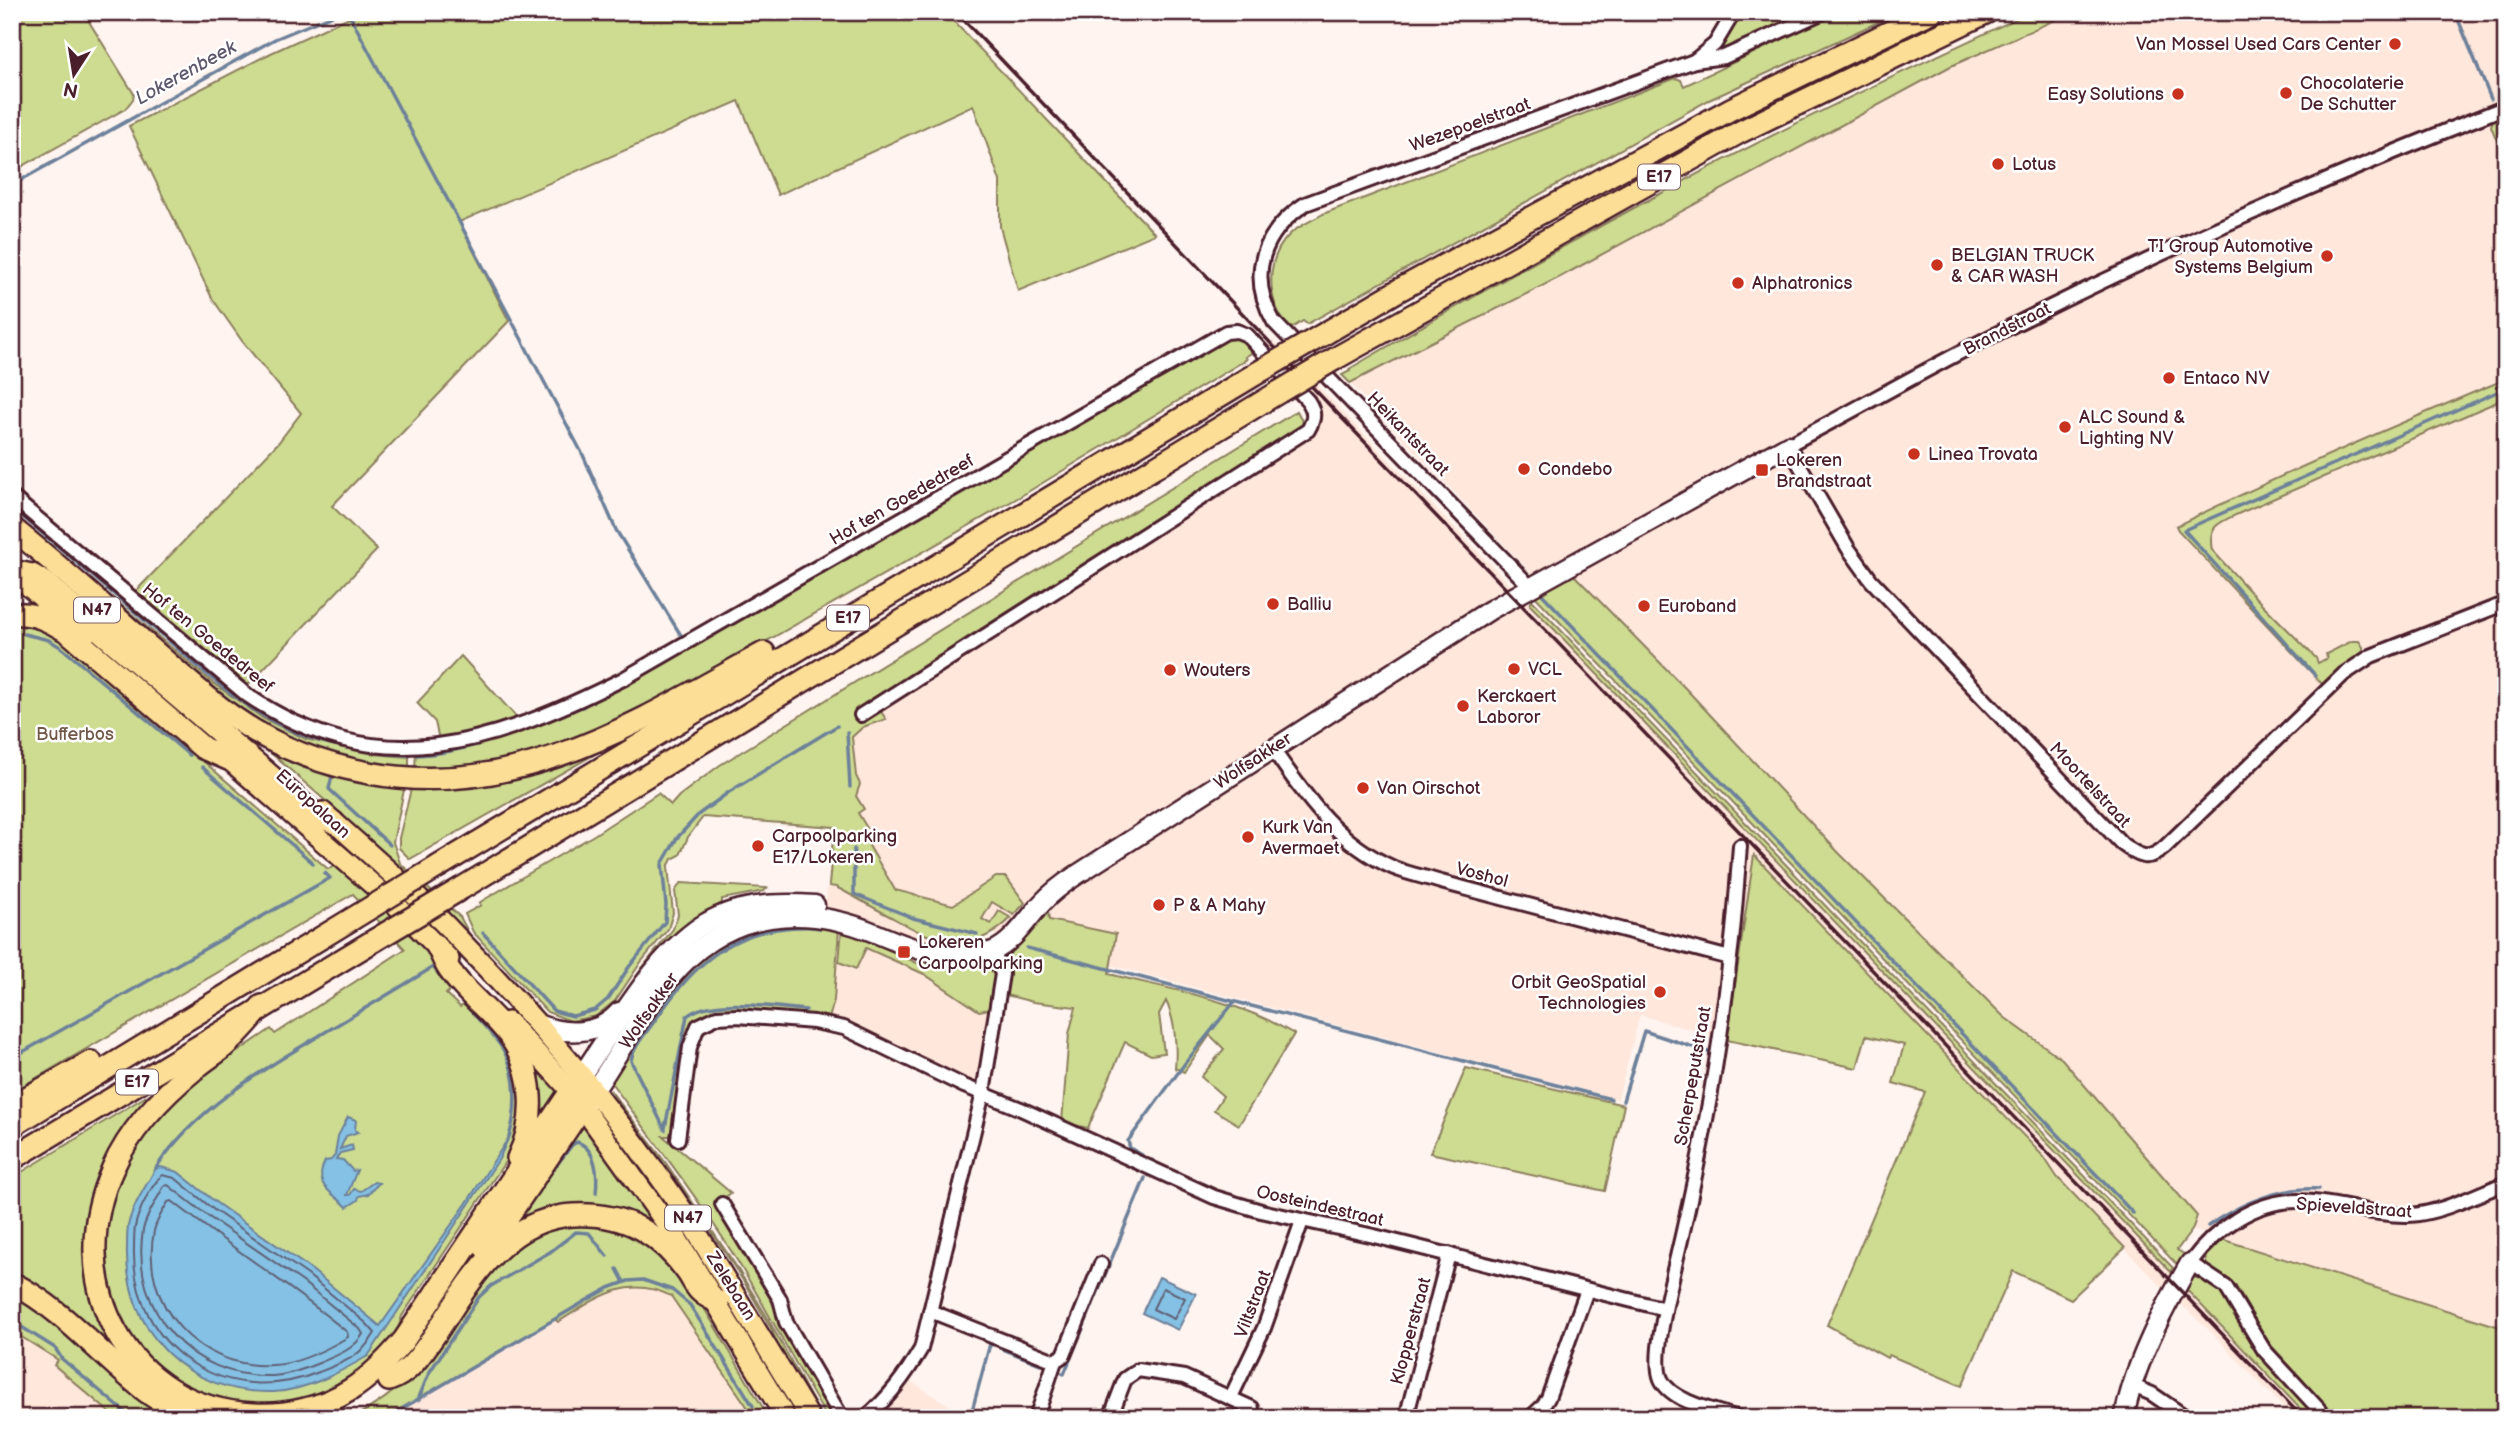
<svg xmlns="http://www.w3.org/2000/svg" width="2518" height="1430" viewBox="0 0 2518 1430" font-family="'Balsamiq Sans',sans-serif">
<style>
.built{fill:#ffe7dc}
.green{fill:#cddc90;stroke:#8c7e5e;stroke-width:2}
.water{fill:#84c1e4;stroke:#6d809a;stroke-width:2}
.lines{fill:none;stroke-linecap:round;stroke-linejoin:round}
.shore{stroke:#616075;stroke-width:2}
.stream{stroke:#6d809a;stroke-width:3.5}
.street-casing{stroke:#4a1f2b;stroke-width:18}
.secondary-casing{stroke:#4a1f2b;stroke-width:23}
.primary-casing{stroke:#4a1f2b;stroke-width:24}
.highway-casing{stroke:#4a1f2b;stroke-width:26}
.street{stroke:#fff;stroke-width:12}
.secondary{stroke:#fff;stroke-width:18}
.primary{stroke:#fdde96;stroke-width:19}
.highway{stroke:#fdde96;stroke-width:21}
.rail{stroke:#4a1f2b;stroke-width:3.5}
.highway-bridge-casing{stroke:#4a1f2b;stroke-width:26;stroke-linecap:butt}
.highway-bridge{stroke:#fdde96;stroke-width:21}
.poi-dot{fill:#c8321e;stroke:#fff;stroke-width:2.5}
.labels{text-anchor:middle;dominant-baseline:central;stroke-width:5;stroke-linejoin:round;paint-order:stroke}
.shield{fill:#fff;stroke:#80626b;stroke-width:2}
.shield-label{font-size:16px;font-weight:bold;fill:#4a1f2b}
.poi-label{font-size:18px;fill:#4a1f2b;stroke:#fff;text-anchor:start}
.street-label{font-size:18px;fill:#4a1f2b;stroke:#fff}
.park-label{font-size:18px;fill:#715849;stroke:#fff}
.water-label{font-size:19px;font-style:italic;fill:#5e586c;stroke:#fff}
</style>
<rect width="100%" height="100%" fill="#fff4ef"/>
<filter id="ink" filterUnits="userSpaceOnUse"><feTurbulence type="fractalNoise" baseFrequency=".0143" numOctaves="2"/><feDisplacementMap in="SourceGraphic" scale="14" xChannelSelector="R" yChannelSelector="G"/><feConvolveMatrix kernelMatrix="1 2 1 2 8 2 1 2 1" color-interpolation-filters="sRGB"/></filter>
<g filter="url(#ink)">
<g class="built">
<polygon points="2073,12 2506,12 2506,1329 2192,1230 2176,1250 1350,383 1560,277 1949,67"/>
<polygon points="1273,340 1530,605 2310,1418 2294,1418 2207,1328 2165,1290 2056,1177 2044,1157 1755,856 1727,1040 1640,1015 1618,1099 985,932 981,962 989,966 994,974 995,985 977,1082 969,1082 813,1017 834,827 837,726 1318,417 1323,407 1264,345"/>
<polygon points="628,1281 672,1290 760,1418 386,1418 589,1299"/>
<polygon points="12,1331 59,1360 55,1366 116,1418 12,1418"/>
<polygon points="898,1373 969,1418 853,1418"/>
</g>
<g class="green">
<polygon points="12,12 83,12 134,94 133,99 125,109 12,172"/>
<polygon points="360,12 945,12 1155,234 1018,291 1000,227 1000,181 973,105 778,195 739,101 459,222 509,321 332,506 377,550 248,685 135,592 278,443 301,413 242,341 212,298 129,126 271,53"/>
<polygon points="1743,12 1811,12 1724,51 1722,47"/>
<path d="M1840,12h60l-191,88 -402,224 -4,-3 -13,8c-24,-27 -26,-69 0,-95 9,-8 23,-14 33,-20l353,-136 5,2 3,6z"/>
<path d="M2031,12h42l-124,55 -389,210 -210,106 -8,-8 8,-4 -1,-2c107,-63 215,-124 324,-182 117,-63 238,-119 358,-175z"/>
<polygon points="2503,115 2506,117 2506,164 2491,126 2494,118"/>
<polygon points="1235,332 1258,349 1245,357 1247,359 1021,496 746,653 607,728 501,763 425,771 424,768 415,767 416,752 575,707"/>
<path d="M2506,379v19l-266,115c-20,9 -33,12 -28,37l44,48 60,60 2,5 9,-5 -1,-4 26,-13h7l4,6v7l-41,30 -144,-154 -2,-4c108,-53 219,-101 330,-147z"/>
<path d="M1297,411l9,17 -429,278 9,13 -23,8 -11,10 4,39 4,8 -4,12 8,13 -6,4 9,15 -6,4 34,58 58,15 43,-28h10l19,26 -11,12 -22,-13 -10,17 9,5 8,-13 12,7c-40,40 -75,24 -118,0 -19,-10 -38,-21 -57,-31l-7,-1 5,-59 -131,-10 -15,20 -8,18 -8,4 -4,8 5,46 -5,16 -27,33 -26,39 -19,15 -25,5 -24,-9 -74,-80 -8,-18 16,-9 -2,-2 8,-5 107,-63 64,-42 13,12 8,-9 41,-31z"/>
<polygon points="12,512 213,683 264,719 306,739 374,754 409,757 409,768 367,765 287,740 231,706 12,520"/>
<polygon points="1574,575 1687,690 1839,853 2004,1017 2062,1059 2197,1216 2192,1230 2177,1250 2184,1254 2177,1265 1532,593"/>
<polygon points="1532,600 2173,1268 2171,1272 1552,627 1530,605"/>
<path d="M12,624c30,-1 52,12 71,33l245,212 7,-3 10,4 78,72 33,43 -10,9 14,13 10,-8 32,35 17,41 2,38 -10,40 -109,163 -7,23 -22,24 -39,26 -45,15 -42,2 -32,-6 -53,-27 -37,-41 -20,-47 -2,-34 4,-40 7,-25 34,-57 20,-21 27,-27 76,-52 4,5 130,-85 -52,-55 -341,198z"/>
<polygon points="461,656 519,720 498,727 439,740 435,722 417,703"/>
<polygon points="248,733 358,781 404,790 393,842 400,863 460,917 471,937 539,1012 554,1022 546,1021 352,824"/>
<polygon points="613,744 410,859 399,848 399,838 411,789 456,786"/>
<polygon points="1754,855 2044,1157 2057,1177 2125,1248 2071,1299 2013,1271 1962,1386 1889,1355 1887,1358 1827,1325 1925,1092 1893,1083 1904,1045 1866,1036 1857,1068 1727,1040"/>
<path d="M681,883l86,5 -3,3 -42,8v4c-51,28 -72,58 -105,105l-2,-1 27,-39 31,-39 5,-14 -3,-24z"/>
<path d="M1048,912l1,8 67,14 -7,40c63,16 130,26 185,60l-55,91 -25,-15 9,-14 -22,-19 23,-28 -14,-14 -26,37 -9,-4c2,-21 0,-48 -9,-67l-7,13 5,39 -13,2 -26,-13 -37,86 -26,-6 7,-88 7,-27 -43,-5 -27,-7c2,-12 -1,-22 -1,-34 0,-13 31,-47 43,-49z"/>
<path d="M794,919l45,9 -5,72 -5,19 -103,-10 -21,5 -13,11 -8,18 -13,93h-8l68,57 -15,11 122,214h-11c-34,-57 -63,-116 -99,-172 -36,-57 -78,-110 -118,-165l75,-114 46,-33z"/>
<path d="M842,928l77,36 2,-4 7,2c18,0 62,-7 66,14 3,11 -2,23 -4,33l-11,2 -55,-37 -58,-26 -10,21 -17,-7z"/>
<polygon points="529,1057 563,1097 529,1145"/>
<polygon points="1466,1068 1624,1105 1605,1191 1430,1153"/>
<polygon points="166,1084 91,1216 118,1347 231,1418 200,1415 12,1276 12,1178"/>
<polygon points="610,1090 666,1163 734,1263 766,1315 822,1418 818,1418 783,1359 772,1330 744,1282 702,1217"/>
<polygon points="582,1122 672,1245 626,1215 500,1238"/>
<path d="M588,1223l21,2 40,19 45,47 75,127h-14l-84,-122c-45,-22 -75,3 -113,26l-3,-3 -169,99h-34c60,-30 81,-69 119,-122 9,-12 17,-29 29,-39 25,-23 55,-31 88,-34z"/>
<polygon points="2221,1239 2506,1329 2506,1418 2337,1418 2268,1342 2235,1285 2207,1267 2205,1254"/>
<polygon points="2201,1277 2224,1293 2320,1418 2309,1418 2182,1285 2193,1278"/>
<polygon points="12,1292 74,1339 115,1380 149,1405 173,1418 116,1418 54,1365 58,1360 12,1331"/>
</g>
<g class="water">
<path d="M348,1117l8,3 -1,10 3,2 -12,4 -6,13 12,-4 1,5 -13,3 -4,6 7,1 10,11 4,-1 -10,25h3l4,-6 7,2 13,-9 5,1 -11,11 -9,2 -1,4 -11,7c-13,-14 -35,-20 -22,-46l6,-1 4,-5 3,-19z"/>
<path d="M509,1137l-10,22 -131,197c-28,16 -60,34 -94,36 -86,3 -150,-60 -147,-145 0,-7 0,-15 1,-21 4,-20 18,-40 28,-58l5,-1 17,5 40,32 94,66 68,56 86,-122z"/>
<polygon points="1159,1277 1196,1294 1178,1330 1142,1313"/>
</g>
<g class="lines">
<g class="shore">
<path d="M162,1175l13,3 39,32 94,65 58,48 9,10c-13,23 -32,30 -56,39 -91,38 -188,-22 -185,-124 0,-7 0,-15 1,-21 3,-16 16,-41 27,-52z"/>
<path d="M168,1185l41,32 94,65 57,47 3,5c-9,16 -28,22 -44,29 -14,6 -30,12 -46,13 -82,3 -143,-65 -130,-146 3,-15 14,-30 21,-44z"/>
<path d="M172,1201c57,45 119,85 175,131l1,5c-22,13 -49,27 -75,28 -74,5 -134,-60 -119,-134 2,-10 9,-20 14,-29z"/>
<polygon points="1163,1288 1185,1298 1174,1319 1153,1309"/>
</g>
<g class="stream">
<polyline points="348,12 583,455 616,530 682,637"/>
<polyline points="2455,12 2491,99"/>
<polyline points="2057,17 2067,12"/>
<polyline points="2499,121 2506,138"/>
<polyline points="12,185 275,39 340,12"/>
<path d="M12,508c51,42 100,85 150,127 39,34 80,73 128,95 35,16 80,24 119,25"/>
<polyline points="1541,593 2133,1213"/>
<polyline points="24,634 49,640 62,648 189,755"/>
<polyline points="2315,675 2184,530 2506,388"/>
<polyline points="543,722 584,706"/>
<polyline points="847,732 850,787"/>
<path d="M417,755c36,-1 73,-13 106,-26"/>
<polyline points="202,767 313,863"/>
<polyline points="332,776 329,789 390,845"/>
<polyline points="854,849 854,894 913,918 977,934"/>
<polyline points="483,933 554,1011 573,1016 595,1010 608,999 629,967 665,922 666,905 662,864 677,838 699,814 729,792 837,726"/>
<polyline points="1027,948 1611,1099"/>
<path d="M465,1004c12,15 29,30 39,47 14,24 13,61 5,86"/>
<polyline points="12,1058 330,878 325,873"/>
<polyline points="1623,1101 1644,1031 1708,1052"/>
<path d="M665,1128l22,-112c23,-20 88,-8 119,-6"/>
<path d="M665,1130l-34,-69c2,-15 16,-29 25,-42 30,-44 65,-82 121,-90 14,-2 29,-4 43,-1"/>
<polyline points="1142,1155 1130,1148 1128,1141 1186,1062 1235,1001"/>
<polyline points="1152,1160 1153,1161"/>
<path d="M156,1168c39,-59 106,-98 166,-134 37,-22 74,-44 111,-67l17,20"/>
<path d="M543,1183l29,-38 5,-3c20,7 21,34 19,51"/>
<path d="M2208,1226c32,-22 71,-39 111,-37"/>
<polyline points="617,1269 624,1282"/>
<polyline points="12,1321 55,1348 62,1359 132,1418"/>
<polyline points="1000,1348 1040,1364"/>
<polyline points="1062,1373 1064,1374 1145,1178"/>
<polyline points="418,1400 429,1373 479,1297 491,1286 550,1252 576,1232 589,1233 607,1256"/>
<polyline points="386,1418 589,1299 609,1288 628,1281 643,1280 672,1290 690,1305 753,1406"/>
<polyline points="970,1418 990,1344 992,1345"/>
</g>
<defs>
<g id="street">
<polyline points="1694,61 1724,57 1823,12"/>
<path d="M2506,107c-176,69 -349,145 -518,231 -67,34 -133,72 -200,107l60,103 23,32 251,264c18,13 26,18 43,3l179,-173 27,-18 135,-53"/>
<path d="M12,497l235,198c132,90 245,49 376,-16l603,-347 11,-1 10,4 61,66c7,11 7,17 0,29l-447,285"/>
<path d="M1526,590l1,-6 -3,-4 -250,-258c-27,-47 -12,-89 31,-118l389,-143 21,-17 19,-32"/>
<path d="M1272,748c34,49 65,95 122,120 15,6 31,9 47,14l289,76"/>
<polyline points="678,1139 690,1047 698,1026 717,1017 737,1016 814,1022 844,1028 964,1086 1021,1109 1214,1197 1261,1211 1374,1236 1665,1309"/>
<polyline points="722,1204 780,1299 786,1322 842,1418"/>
<polyline points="930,1311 983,1332"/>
<polyline points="989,1335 1055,1361"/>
<polyline points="2131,1385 2152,1394 2187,1418"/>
<polyline points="1231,1397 1264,1328 1302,1221"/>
<path d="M865,1418c24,-20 40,-42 56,-69l62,-256 19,-119 -9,-24"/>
<polyline points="1036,1418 1055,1361 1064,1355 1101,1264"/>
<polyline points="1110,1418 1125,1379 1138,1370 1184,1377 1252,1408"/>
<polyline points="1406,1418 1449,1254"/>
<polyline points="1530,1418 1543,1406 1548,1398 1587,1290"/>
<path d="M1739,1418c-22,-7 -68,-16 -78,-39 -9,-21 7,-82 12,-105 25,-104 46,-211 57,-317 5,-37 7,-74 10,-111"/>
<path d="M2327,1418l-63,-68 -38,-63 -36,-24c25,-34 64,-62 107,-62 38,0 75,15 112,14 30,-1 69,-21 97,-32"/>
</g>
<g id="secondary">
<path d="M537,1024c28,11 61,12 82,-12"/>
<path d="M575,1085c35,-49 76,-126 126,-159 33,-22 75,-24 114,-21"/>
<path d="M586,1103c30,-43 59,-99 94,-136 53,-57 126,-63 195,-34 38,16 76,32 118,18 20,-8 35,-33 49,-48 10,-11 21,-19 33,-27l415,-266 298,-165"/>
<path d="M2124,1418c10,-54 39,-108 66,-155"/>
</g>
<g id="primary">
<polyline points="12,572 85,635"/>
<polyline points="217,749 396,905 449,959"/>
<path d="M323,812c46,42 94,82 136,127 84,87 162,179 229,279l122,200"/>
<polyline points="508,1022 571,1091 676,1237 786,1418"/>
</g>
<g id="highway">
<polyline points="1319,337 1399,290 1731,109 1931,12"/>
<polyline points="1338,357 1740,132 1987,12"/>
<path d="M12,528c47,38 92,78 136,118 28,24 55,50 85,71 41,29 87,47 136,56 148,28 271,-52 395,-120"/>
<path d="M12,571l20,4 12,7c90,79 182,154 271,233l18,7"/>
<path d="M12,614c22,-2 38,7 56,18l135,116 25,11"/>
<polyline points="439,866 1259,372"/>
<polyline points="462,888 1279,392"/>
<path d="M438,948c4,7 7,17 13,24 16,23 41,40 58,63 25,35 28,84 9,123"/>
<path d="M262,1006c-10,12 -20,24 -32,35 -10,10 -22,17 -33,26 -33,27 -67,62 -84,101 -52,113 12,240 141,246 32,2 68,-6 96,-24 21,-13 38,-31 54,-50l167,-249"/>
<polyline points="12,1106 91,1062"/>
<polyline points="12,1126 352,919"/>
<polyline points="12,1159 375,940"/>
<polyline points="486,1249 582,1107"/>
<path d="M12,1283c51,26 86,70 130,105 15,13 34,21 51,30"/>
<path d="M389,1380c21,-7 33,-27 45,-44 35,-52 69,-118 140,-121 23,-1 47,3 67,14 19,11 35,27 47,44 4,6 7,13 12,18 4,5 12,8 18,11"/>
</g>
</defs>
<use href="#street" class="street-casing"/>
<use href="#secondary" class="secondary-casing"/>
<use href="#primary" class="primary-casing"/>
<use href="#highway" class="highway-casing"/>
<use href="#street" class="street"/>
<use href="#secondary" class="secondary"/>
<use href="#primary" class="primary"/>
<use href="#highway" class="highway"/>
<polyline class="rail" points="956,12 1338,414 2303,1418"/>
<defs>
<g id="highway-bridge">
<polyline points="1259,372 1319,337"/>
<polyline points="1279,392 1338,357"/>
<polyline points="352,919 439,866"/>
<polyline points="375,940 462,888"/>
</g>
</defs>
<use href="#highway-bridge" class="highway-bridge-casing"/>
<use href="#highway-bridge" class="highway-bridge"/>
</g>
</g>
<g class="poi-dot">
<circle cx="2395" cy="44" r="7"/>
<circle cx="2286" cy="93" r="7"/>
<circle cx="2178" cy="94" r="7"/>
<circle cx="1998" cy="164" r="7"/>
<circle cx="2327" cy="256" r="7"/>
<circle cx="1937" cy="265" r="7"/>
<circle cx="1738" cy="283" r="7"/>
<circle cx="2169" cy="378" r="7"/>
<circle cx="2065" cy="427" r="7"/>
<circle cx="1914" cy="454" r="7"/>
<circle cx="1524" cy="469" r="7"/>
<rect x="1755" y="463" width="14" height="14" rx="3.5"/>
<circle cx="1273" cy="604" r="7"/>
<circle cx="1644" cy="606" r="7"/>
<circle cx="1514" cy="669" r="7"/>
<circle cx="1170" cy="670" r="7"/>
<circle cx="1463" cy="706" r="7"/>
<circle cx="1363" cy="788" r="7"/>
<circle cx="1248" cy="837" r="7"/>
<circle cx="758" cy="846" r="7"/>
<circle cx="1159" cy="905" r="7"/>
<rect x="897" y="945" width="14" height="14" rx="3.5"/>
<circle cx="1660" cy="992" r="7"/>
</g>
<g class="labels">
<g class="shield">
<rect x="1638" y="164.5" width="42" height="25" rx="5"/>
<rect x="74" y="597.5" width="46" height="25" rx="5"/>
<rect x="827" y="605.5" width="42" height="25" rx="5"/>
<rect x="116" y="1069.5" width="42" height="25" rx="5"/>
<rect x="665" y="1205.5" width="46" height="25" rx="5"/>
</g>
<g class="shield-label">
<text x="1659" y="177">E17</text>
<text x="97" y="610">N47</text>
<text x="848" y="618">E17</text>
<text x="137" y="1082">E17</text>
<text x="688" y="1218">N47</text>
</g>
<g class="poi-label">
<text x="2381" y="44" text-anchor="end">Van Mossel Used Cars Center</text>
<text x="2300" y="83">Chocolaterie<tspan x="2300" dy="21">De Schutter</tspan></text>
<text x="2164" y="94" text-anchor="end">Easy Solutions</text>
<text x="2012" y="164">Lotus</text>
<text x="2313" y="246" text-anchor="end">TI Group Automotive<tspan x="2313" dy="21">Systems Belgium</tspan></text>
<text x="1951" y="255">BELGIAN TRUCK<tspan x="1951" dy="21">&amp; CAR WASH</tspan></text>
<text x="1752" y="283">Alphatronics</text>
<text x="2183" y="378">Entaco NV</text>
<text x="2079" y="417">ALC Sound &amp;<tspan x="2079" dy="21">Lighting NV</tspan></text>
<text x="1928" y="454">Linea Trovata</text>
<text x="1776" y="460">Lokeren<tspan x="1776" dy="21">Brandstraat</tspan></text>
<text x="1538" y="469">Condebo</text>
<text x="1287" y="604">Balliu</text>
<text x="1658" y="606">Euroband</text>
<text x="1528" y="669">VCL</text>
<text x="1184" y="670">Wouters</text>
<text x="1477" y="696">Kerckaert<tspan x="1477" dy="21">Laboror</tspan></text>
<text x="1377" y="788">Van Oirschot</text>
<text x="1262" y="827">Kurk Van<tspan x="1262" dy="21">Avermaet</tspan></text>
<text x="772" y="836">Carpoolparking<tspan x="772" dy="21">E17/Lokeren</tspan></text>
<text x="1173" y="905">P &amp; A Mahy</text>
<text x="918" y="942">Lokeren<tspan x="918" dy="21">Carpoolparking</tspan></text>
<text x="1646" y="982" text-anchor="end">Orbit GeoSpatial<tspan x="1646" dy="21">Technologies</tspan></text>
</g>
<g class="street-label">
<text transform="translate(1470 125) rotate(-20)">Wezepoelstraat</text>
<text transform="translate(2007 329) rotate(-27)">Brandstraat</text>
<text transform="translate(1408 434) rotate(46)">Heikantstraat</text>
<text transform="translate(902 500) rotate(-30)">Hof ten Goededreef</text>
<text transform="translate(208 638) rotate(39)">Hof ten Goededreef</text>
<text transform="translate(1253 761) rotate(-33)">Wolfsakker</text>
<text transform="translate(2090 785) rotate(47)">Moortelstraat</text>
<text transform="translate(313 804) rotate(42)">Europalaan</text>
<text transform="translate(1482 875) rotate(15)">Voshol</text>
<text transform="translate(649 1011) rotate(-55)">Wolfsakker</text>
<text transform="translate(1693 1076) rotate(-80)">Scherpeputstraat</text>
<text transform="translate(1320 1206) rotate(13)">Oosteindestraat</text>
<text transform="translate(2354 1208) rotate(4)">Spieveldstraat</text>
<text transform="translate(731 1286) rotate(58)">Zelebaan</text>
<text transform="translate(1253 1304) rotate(-69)">Viltstraat</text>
<text transform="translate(1411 1331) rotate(-75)">Klopperstraat</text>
</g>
<g class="park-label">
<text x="75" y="734">Bufferbos</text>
</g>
<g class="water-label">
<text transform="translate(186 73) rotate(-29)">Lokerenbeek</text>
</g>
</g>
<rect width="2518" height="1430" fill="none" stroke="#fff" stroke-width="42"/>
<rect x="21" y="21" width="2476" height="1388" fill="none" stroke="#4a1f2b" stroke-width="2.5" filter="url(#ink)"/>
<g transform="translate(74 74) rotate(192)" stroke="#ffffff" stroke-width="5" paint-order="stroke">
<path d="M0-5L12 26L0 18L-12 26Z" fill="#4a1f2b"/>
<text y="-10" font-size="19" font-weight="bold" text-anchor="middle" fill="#4a1f2b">N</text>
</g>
</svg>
